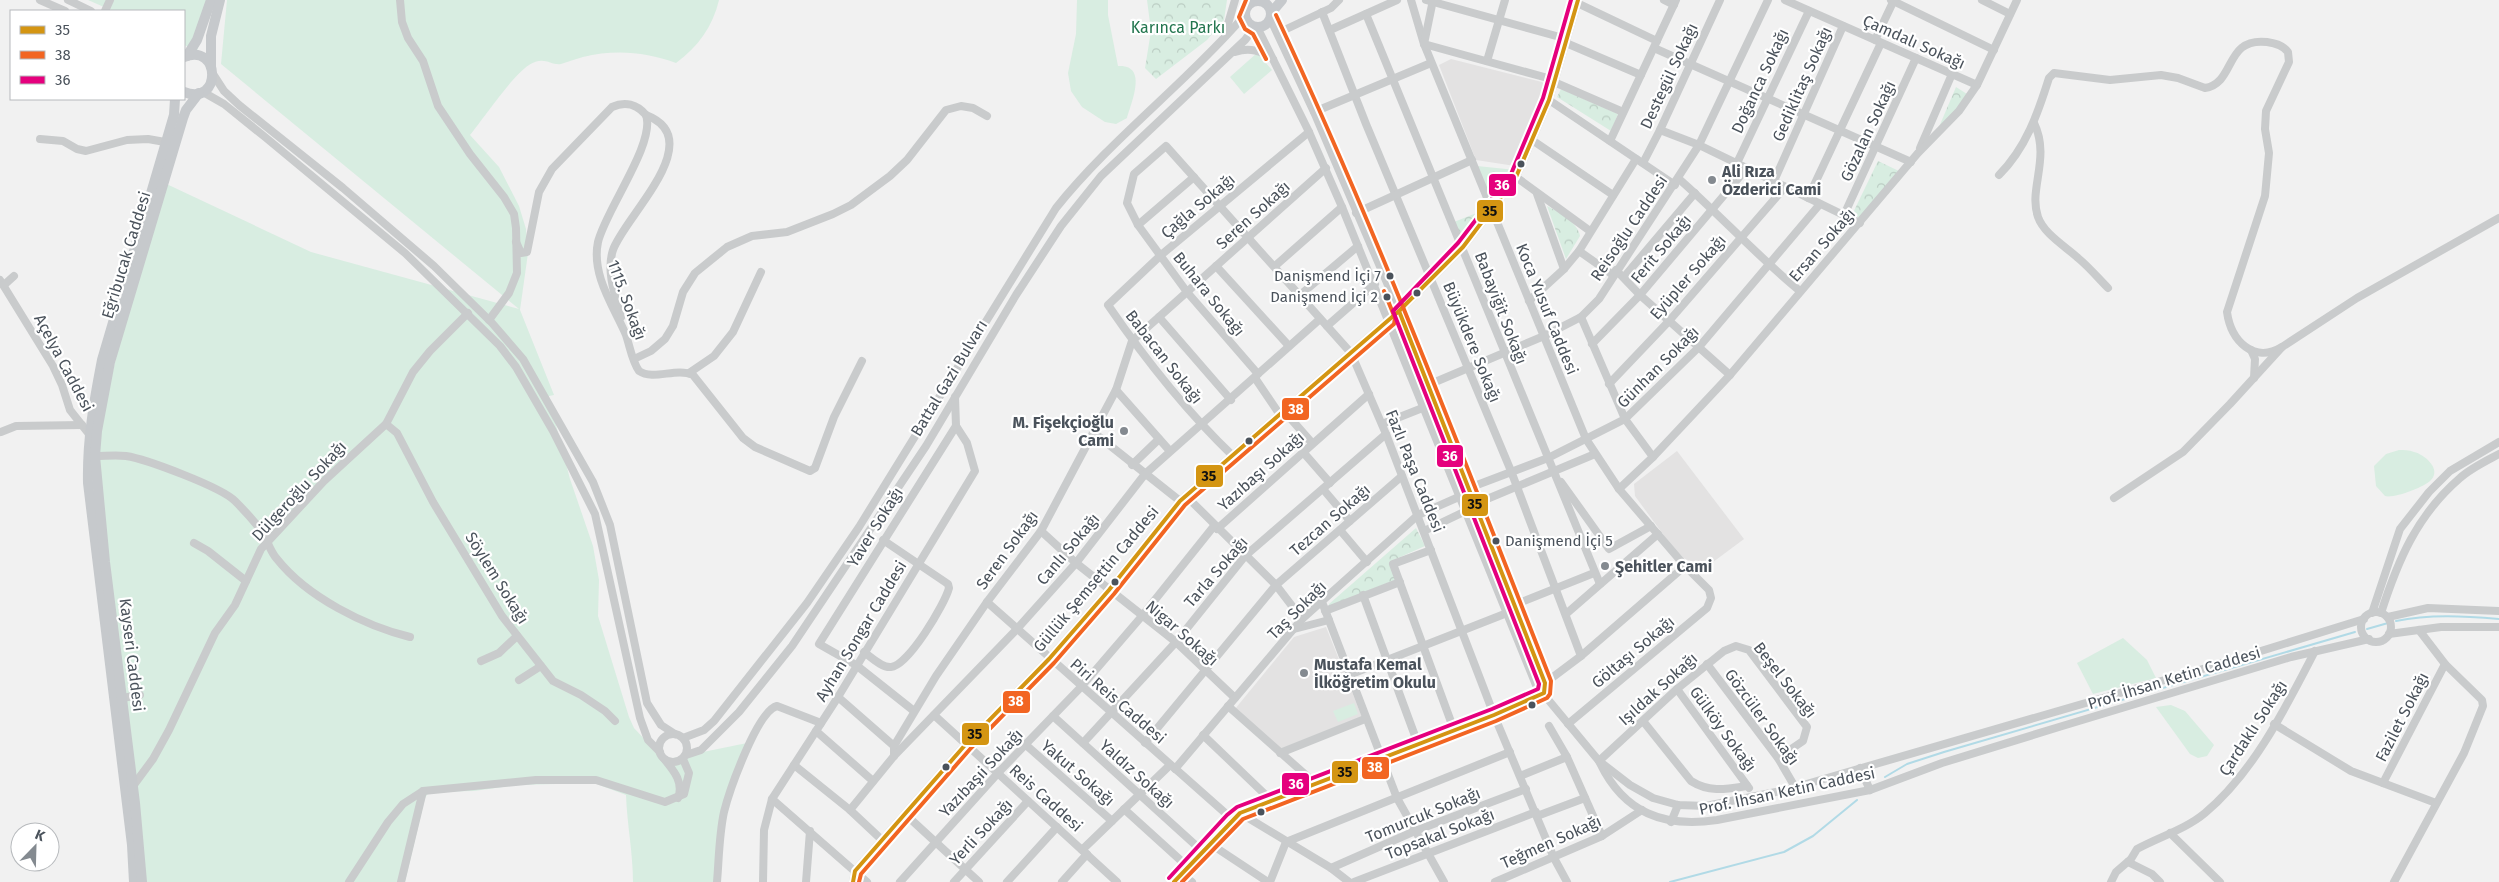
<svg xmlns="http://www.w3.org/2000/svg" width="2499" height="882" viewBox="0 0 2499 882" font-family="'Fira Sans',sans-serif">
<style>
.education{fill:#e3e2e2}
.grass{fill:#d8ede1}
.park{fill:url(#park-crowns)}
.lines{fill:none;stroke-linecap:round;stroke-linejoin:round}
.stream{stroke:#b1dae6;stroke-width:2}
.minor{stroke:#c9cbcc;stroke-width:8}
.major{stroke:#c6c9cc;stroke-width:10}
.bus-1-casing{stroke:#fff;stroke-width:8}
.bus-2-casing{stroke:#fff;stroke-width:8}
.bus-3-casing{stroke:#fff;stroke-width:8}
.bus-1{stroke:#d49512;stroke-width:4}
.bus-2{stroke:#f26522;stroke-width:4}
.bus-3{stroke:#e5007d;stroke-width:4}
.bus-dot{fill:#4a525b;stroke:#fff;stroke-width:2}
.poi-dot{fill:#848a90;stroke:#fff;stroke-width:2}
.labels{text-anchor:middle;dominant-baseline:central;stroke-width:4.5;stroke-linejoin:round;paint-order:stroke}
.bus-label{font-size:15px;fill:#4a525b;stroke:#fff;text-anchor:end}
.park-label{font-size:16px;fill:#22754e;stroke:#fff}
.street-label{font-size:16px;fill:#4a525b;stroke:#fff}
.poi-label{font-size:16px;font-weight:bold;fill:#4a525b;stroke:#fff;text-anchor:start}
.line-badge{stroke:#fff;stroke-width:2}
.badge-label{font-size:14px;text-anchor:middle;font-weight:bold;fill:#fff}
.pale-badge-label{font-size:14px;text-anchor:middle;font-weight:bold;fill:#111}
</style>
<defs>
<pattern id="park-crowns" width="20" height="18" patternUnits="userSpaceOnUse" patternTransform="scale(1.25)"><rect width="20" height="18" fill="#d8ede1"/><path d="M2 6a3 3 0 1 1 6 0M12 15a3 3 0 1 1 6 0" fill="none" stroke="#bbcdc3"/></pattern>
</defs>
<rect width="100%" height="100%" fill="#f1f1f1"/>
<g class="education">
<polygon points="1451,59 1542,82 1546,86 1515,166 1476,160 1439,65"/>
<polygon points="1677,451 1744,539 1705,568 1679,556 1635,496 1634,484"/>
<polygon points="1326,627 1362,717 1281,749 1235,709 1294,637"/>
</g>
<g class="grass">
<polygon points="88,0 213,0 197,51 184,45 184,11 113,11"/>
<path d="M227,0h492c-6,26 -21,47 -43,63 -30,-11 -61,-14 -93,-6 -8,2 -15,5 -22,7 -10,2 -17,-9 -32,1 -16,10 -46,54 -59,70l29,32 20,39 7,23 2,24 -8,57 34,85 -5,1 -2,5 9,24 14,54 23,67 6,34 -1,36 31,101 5,11 30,32 83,-17 -13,30 -19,109h-82c0,-29 -6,-58 -7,-87l-32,-12 -76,2 -44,6 -45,1 -4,6 -20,84h-268l-46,-418 67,-284 153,72 208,57 -298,-245z"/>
<path d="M1077,0h31v15l10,51c30,-2 14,35 9,52l-11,6 -11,-2 -23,-15 -11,-16 -3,-18 8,-39z"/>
<polygon points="1257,53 1272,70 1244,94 1230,77"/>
<path d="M2399,450c5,0 10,0 15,2 10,2 28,17 17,28 -6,7 -38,19 -46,16l-9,-10 -2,-20 12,-12z"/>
<polygon points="2123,638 2147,660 2156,678 2093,694 2077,663"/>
<polygon points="1354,703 1358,714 1338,722 1333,711"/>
<polygon points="2171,705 2185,711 2214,745 2207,756 2198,758 2190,754 2156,707"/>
</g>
<g class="park">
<polygon points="1147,0 1227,0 1224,20 1207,40 1156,79 1145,68 1151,31"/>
<polygon points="1956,87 1967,94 1933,141"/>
<polygon points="1561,89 1618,114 1611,131 1557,97"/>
<polygon points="1878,161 1901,172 1860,217 1851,217"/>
<polygon points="1477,166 1516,170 1512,180 1493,206"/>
<path d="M1547,206c11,5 31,17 33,30l-14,23z"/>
<polygon points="1484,210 1485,213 1464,241 1454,222"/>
<polygon points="1416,528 1425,546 1389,562 1395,580 1329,606 1329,604"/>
</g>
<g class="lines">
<g class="stream">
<path d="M2396,621c33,-7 69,-5 103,-2"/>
<polyline points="2367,629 2388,623"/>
<polyline points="1885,777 1907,764 1944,752 2355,632"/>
<polyline points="1670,882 1784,852 1813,836 1857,800"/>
</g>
<g class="minor">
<polyline points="40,0 65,11"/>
<polyline points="68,0 91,11"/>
<polyline points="400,0 402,22 408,38 423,61 438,106 470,154 504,197 514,214 516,228 517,273 509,293 489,320"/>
<polyline points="1246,0 1248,6"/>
<polyline points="1261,0 1261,1"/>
<polyline points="1411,0 1424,44 1586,439 1619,489 1685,566 1709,590 1711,598 1707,608 1568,724"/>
<polyline points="1426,0 1567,39"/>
<polyline points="1433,0 1424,44 1555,80"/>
<polyline points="1664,0 1674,5"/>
<polyline points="1785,0 1977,85"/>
<polyline points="1891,0 1994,50"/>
<polyline points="1982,0 2010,14"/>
<polyline points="1577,3 1657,41"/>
<polyline points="105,11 110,0"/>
<polyline points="1322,12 1366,124 1511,471 1581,656"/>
<polyline points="1366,14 1600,584"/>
<polyline points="1270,18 1314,112 1399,311 1545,683 1544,693"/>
<polyline points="1258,29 1309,132 1342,207 1536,685 1599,761 1630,785 1653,798 1678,805 1706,806 1786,790 2206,668 2364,619"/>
<polyline points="1330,30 1397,0"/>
<polyline points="1278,33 1331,8 1339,0"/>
<polyline points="1225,34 1235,0"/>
<polyline points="1875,40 1894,0"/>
<polyline points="1566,43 1641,75"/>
<polyline points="1654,48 1911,162"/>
<path d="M1235,52c15,-5 26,-1 38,7"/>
<polyline points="1487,61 1505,0"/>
<polyline points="213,74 224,91 239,105 343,188 434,266 492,323 523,359 593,482 610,525 647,703 661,725 675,734"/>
<polyline points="1554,82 1623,112"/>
<polyline points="203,92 224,104 265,137 405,253 500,346 516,367 553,431 595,514 640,718 648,740 660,752"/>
<polyline points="1549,100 1675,185"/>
<polyline points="1314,112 1431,63"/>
<path d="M2034,123c17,35 -6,66 4,94 6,17 27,29 40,41 11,9 20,20 30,30"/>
<polyline points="1660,130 1699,145 1860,223"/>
<polyline points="40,139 63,141 77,149 86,151 127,140 148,139 165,142"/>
<polyline points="1532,140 1613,195"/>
<polyline points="1610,141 1676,0"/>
<polyline points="1920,148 1952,74"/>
<polyline points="1643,163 1660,130 1720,0"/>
<polyline points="1737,163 1809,11"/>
<path d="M1999,175c27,-27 39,-62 50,-97l5,-5 56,7 51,-5 17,3 27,10c31,-5 19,-51 62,-46 8,1 16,3 21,10l1,10 -23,49 -1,18 4,24 -4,43 -38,116c4,29 27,52 55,35"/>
<polyline points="1516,177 1590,231"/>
<path d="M1679,179c41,36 78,77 121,112"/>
<polyline points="1774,181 1843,26"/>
<polyline points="1537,194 1564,269"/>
<polyline points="1808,198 1881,43"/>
<polyline points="1356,213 1472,160"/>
<polyline points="1844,215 1916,58"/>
<polyline points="1138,225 1194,177"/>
<path d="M516,242l5,11 6,-1 12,-60 13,-23 60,-62c13,-6 25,-3 34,8 10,28 -41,96 -48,127 -7,33 16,65 28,93 4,12 6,26 13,36 15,10 37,-4 54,4l50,63 12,9 55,24 5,-3 19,-51 28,-56"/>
<polyline points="1579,251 1613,275"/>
<polyline points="1216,266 1289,346"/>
<polyline points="1275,266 1342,207"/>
<polyline points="1616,270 1640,295 1730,375"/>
<polyline points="1624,277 1695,193"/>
<polyline points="0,280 53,366 62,385 70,410 89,434"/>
<polyline points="4,285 14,276"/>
<polyline points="1300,295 1358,246"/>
<polyline points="1529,301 1564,269 1579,251 1636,159"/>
<path d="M621,317c-6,-21 -15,-46 -8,-67 11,-33 97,-110 33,-135"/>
<polyline points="1159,317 1231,400"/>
<polyline points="1581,317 1625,419 1653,457"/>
<polyline points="1327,326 1375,284"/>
<polyline points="1592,344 1640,295 1747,168"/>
<polyline points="2251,350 2255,359 2254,378"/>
<polyline points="634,359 651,351 665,339 673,326 683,292 695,273 727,247 752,236 787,232 833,214 851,205 890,176 907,160 946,110 961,106 973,108 987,116"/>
<polyline points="689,373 714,356 733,332 761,272"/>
<polyline points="1258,374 1187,292 1138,225 1127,203 1134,174 1166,146 1351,353 1386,434 1494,715 1554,858 1567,882"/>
<polyline points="1255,378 1280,415"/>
<polyline points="1609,384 1669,321 1785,187"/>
<polyline points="1428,385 1544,336 1581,317 1599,299 1699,145 1768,0"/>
<polyline points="1116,390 1169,450"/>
<polyline points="1284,411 1312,443"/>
<polyline points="386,424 397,433 433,502 502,616 553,681 581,695 605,711 615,721"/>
<polyline points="1382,424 1425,407"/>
<polyline points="1,432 16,426 82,425"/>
<polyline points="1093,432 1180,501"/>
<polyline points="1303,452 1330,483"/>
<path d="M95,456c10,0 21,-1 31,0 20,3 95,31 109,45 9,9 18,19 26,29 6,8 8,20 16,29 30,38 88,67 133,78"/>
<path d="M1233,456c-48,-46 -88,-97 -125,-151l53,-50 148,-123"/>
<polyline points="1132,465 1159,439"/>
<polyline points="1561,482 1609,549 1651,526"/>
<polyline points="1469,488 1548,458 1625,419 1699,347 1820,204"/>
<polyline points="1323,489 1350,521"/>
<polyline points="1619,489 1653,457 1730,375 1918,153 1959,111 1977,85 2017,0"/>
<polyline points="1186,496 1276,585 1302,619"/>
<polyline points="2114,498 2183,452 2230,404 2282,347 2357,298 2499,218"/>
<polyline points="1475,504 1595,454"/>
<polyline points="1217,529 1369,394"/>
<polyline points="1340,530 1367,562"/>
<polyline points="1041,531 1076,563 1176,642 1235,698"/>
<polyline points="1424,531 1466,511"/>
<polyline points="194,543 208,551 246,581"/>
<polyline points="1431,550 1393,564 1454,730"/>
<polyline points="1363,595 1418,744"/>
<polyline points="987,602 1232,819"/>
<polyline points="1322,602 1397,798 1444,882"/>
<polyline points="1514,605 1594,573"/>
<polyline points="1325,611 1400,582"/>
<circle cx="2376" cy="627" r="15"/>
<polyline points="2372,613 2400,529 2429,492 2450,471 2499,442"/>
<path d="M2381,613c17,-53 36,-98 79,-135 11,-10 26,-17 39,-24"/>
<polyline points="1566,614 1658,534"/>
<polyline points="2388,617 2428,608 2499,611"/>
<polyline points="1294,629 1329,620"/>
<polyline points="2389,634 2441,627 2499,627"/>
<path d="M864,652c7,5 18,16 27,15 17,-1 54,-63 58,-79l-1,-4 -65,-44"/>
<polyline points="481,661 499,653 517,636"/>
<polyline points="1707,664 1778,758 1795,787"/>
<polyline points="1349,675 1507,613"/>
<polyline points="519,680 541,666"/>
<polyline points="1545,683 1581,656 1685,566"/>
<polyline points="1677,689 1749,788"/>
<polyline points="838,697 894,746"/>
<polyline points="122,698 140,695"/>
<polyline points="1228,706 1316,784"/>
<polyline points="914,711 856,665 819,644 956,426"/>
<polyline points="934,715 1117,882"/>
<polyline points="1053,716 1202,851"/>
<path d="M1643,721l48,60c19,12 36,8 56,5"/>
<polyline points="2274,724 2351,771 2436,803"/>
<polyline points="1549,726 1567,757 1602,836"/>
<polyline points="816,731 873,781"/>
<circle cx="673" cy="748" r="14"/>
<polyline points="1203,735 1272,801"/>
<path d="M683,738l21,-8 10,-9 93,-118 52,-76 197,-319c55,-69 130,-125 189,-193"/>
<polyline points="1083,743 1176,642 1245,556 1386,434"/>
<polyline points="1145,743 1276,585 1402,476"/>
<polyline points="1026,745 1112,821"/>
<polyline points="1280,753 1365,719"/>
<polyline points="686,755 701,750 739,712 792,646 926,446 1016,295 1061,226 1101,176 1245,40 1254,28"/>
<polyline points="894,756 894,746 936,676 987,602 1041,531 1116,390 1132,341 1326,168"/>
<path d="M665,760c9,11 19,23 13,38"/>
<polyline points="1599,761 1677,689 1724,651 1736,646 1749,650 1807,727 1803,741 1778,758"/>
<path d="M1600,763c24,50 64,65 117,57l153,-30 72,-27 117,-36 232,-70 78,-18"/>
<polyline points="794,765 850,810 882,840"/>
<polyline points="1860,768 1870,790"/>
<polyline points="1175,769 1302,619 1418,515 1461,496"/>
<polyline points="1520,776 1567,757"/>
<polyline points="2383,783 2445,664"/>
<polyline points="133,786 153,759 169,730 215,633 235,605 261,549 324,481 386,424 413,372 430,351 468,313"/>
<polyline points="772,799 867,882"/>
<polyline points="1124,809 1188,867"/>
<polyline points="850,810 894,756 1016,630 1076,563 1145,474 1320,319"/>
<polyline points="1240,813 1331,868 1349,882"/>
<polyline points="905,814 979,882"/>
<polyline points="1537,816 1585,798"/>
<polyline points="1671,822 1678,805"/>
<polyline points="2170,833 2220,882"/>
<polyline points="1209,843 1268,882"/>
<polyline points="1082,850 1170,765"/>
<polyline points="2128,862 2152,874 2160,882"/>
<polyline points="1331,868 1415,831 1526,789"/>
<polyline points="1181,874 1192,882"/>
<polyline points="349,882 388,822 403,804 423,791 536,780 596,780 665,802 684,794 689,773 683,759"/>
<polyline points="401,882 423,791"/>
<path d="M717,882c2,-23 2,-47 7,-70 5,-20 33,-101 53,-106l44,17"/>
<polyline points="763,882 764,830 772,799 838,697 975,471 967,443 956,426 955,397"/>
<polyline points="806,882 810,831"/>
<polyline points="853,882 855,871 966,744 1049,659 1109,590 1180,501 1399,311 1463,247 1516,177 1549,100 1578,0"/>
<polyline points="900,882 998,773 1081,687 1142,616 1214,526"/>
<polyline points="954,882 1028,801"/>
<polyline points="1007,882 1057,827"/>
<polyline points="1062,882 1087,854"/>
<polyline points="1174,882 1232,819 1240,813 1494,715 1544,693"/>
<polyline points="1270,882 1286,842 1510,752"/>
<polyline points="1354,882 1536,812"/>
<polyline points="1495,882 1602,836 1642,810"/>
<path d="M2111,882l5,-10 15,-13 6,-10c22,-12 49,-20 68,-36 49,-41 81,-106 110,-162"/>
<polyline points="2394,882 2464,753 2483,706 2482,700 2445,664 2419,630"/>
</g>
<g class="major">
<circle cx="1258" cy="14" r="13"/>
<polyline points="1271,13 1282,0"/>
<polyline points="187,56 197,40 211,0"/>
<path d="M184,57c37,-15 38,50 0,35"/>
<polyline points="211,66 211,36 220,0"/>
<path d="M134,882l-2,-37 -44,-362c-1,-42 6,-82 14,-123l72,-245 1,-16"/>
<polyline points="142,882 135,803 105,562 95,456 97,431 110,362 183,118 186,110 199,93"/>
</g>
<defs>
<g id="bus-1">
<polyline points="853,882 855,871 966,744 1049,659 1109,590 1180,501 1399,311 1463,247 1516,177 1549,100 1578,0"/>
<polyline points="1174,882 1240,813 1494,715 1544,693 1545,683 1399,311"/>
</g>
<g id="bus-2">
<polyline points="1246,0 1239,17 1245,29 1253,34 1266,59"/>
<polyline points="859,882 861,874 971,748 1054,663 1114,594 1185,505 1394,324 1395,318 1384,291"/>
<path d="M1182,882l61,-63 253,-98 51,-23 3,-4 1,-13c-88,-224 -173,-448 -275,-666"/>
</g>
<polyline id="bus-3" points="1169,878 1227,815 1237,807 1492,709 1538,689 1539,684 1393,311 1458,243 1511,174 1543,98 1571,0"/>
</defs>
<use href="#bus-1" class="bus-1-casing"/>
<use href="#bus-2" class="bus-2-casing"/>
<use href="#bus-3" class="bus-3-casing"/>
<use href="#bus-1" class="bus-1"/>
<use href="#bus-2" class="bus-2"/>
<use href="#bus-3" class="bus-3"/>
</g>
<g class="bus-dot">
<circle cx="1521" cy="164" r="4.5"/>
<circle cx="1390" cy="276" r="4.5"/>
<circle cx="1417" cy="293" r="4.5"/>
<circle cx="1387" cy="297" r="4.5"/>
<circle cx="1249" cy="441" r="4.5"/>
<circle cx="1496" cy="541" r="4.5"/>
<circle cx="1115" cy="582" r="4.5"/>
<circle cx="1532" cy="705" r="4.5"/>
<circle cx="946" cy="767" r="4.5"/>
<circle cx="1261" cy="812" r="4.5"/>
</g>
<g class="poi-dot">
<circle cx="1712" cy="180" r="5"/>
<circle cx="1124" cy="431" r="5"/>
<circle cx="1605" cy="566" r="5"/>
<circle cx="1304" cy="673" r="5"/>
</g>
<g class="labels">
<g class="bus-label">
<text x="1381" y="276">Danişmend İçi 7</text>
<text x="1378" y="297">Danişmend İçi 2</text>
<text x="1505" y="541" text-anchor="start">Danişmend İçi 5</text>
</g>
<g class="park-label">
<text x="1178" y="27">Karınca Parkı</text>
</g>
<g class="street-label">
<text transform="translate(1914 42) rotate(24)">Çamdalı Sokağı</text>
<text transform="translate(1669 76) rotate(-65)">Destegül Sokağı</text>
<text transform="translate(1760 81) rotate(-65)">Doğanca Sokağı</text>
<text transform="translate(1802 84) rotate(-66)">Gediklitaş Sokağı</text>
<text transform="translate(1868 131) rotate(-65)">Gözalan Sokağı</text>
<text transform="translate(1198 206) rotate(-40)">Çağla Sokağı</text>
<text transform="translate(1253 215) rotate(-42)">Seren Sokağı</text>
<text transform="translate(1629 228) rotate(-56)">Reisoğlu Caddesi</text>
<text transform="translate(1822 245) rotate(-49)">Ersan Sokağı</text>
<text transform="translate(1661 249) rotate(-50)">Ferit Sokağı</text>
<text transform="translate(126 255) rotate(-73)">Eğribucak Caddesi</text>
<text transform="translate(1688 277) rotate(-49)">Eyüpler Sokağı</text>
<text transform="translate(1209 294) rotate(51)">Buhara Sokağı</text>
<text transform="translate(627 300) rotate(70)">1115. Sokağı</text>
<text transform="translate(1501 308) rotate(69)">Babayiğit Sokağı</text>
<text transform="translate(1547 309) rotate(68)">Koca Yusuf Caddesi</text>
<text transform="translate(1472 342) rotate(68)">Büyükdere Sokağı</text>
<text transform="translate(1164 357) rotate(52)">Babacan Sokağı</text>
<text transform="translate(64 363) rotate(62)">Açelya Caddesi</text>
<text transform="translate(1658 367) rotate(-45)">Günhan Sokağı</text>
<text transform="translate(949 378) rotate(-59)">Battal Gazi Bulvarı</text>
<text transform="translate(1261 471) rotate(-42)">Yazıbaşı Sokağı</text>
<text transform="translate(1415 471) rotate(68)">Fazlı Paşa Caddesi</text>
<text transform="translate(299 491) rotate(-47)">Dülgeroğlu Sokağı</text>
<text transform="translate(1330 520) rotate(-41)">Tezcan Sokağı</text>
<text transform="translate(875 527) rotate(-58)">Yaver Sokağı</text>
<text transform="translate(1068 549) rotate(-50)">Canlı Sokağı</text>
<text transform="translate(1007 550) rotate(-54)">Seren Sokağı</text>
<text transform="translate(1216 572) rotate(-49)">Tarla Sokağı</text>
<text transform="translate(497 578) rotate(58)">Söylem Sokağı</text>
<text transform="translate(1096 579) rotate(-50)">Güllük Şemsettin Caddesi</text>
<text transform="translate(1297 610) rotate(-45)">Taş Sokağı</text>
<text transform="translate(861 631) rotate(-59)">Ayhan Songar Caddesi</text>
<text transform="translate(1182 633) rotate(41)">Nigar Sokağı</text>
<text transform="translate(1633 652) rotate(-40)">Göltaşı Sokağı</text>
<text transform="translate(132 655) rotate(83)">Kayseri Caddesi</text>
<text transform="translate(2174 678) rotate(-17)">Prof. İhsan Ketin Caddesi</text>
<text transform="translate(1785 680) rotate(52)">Beşel Sokağı</text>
<text transform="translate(1658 689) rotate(-42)">Işıldak Sokağı</text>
<text transform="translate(1118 701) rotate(41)">Piri Reis Caddesi</text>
<text transform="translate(1762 717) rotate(54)">Gözcüler Sokağı</text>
<text transform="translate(2402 717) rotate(-63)">Fazilet Sokağı</text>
<text transform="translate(2253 728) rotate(-57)">Çardaklı Sokağı</text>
<text transform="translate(1723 729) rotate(54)">Gülköy Sokağı</text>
<text transform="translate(981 773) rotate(-47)">Yazıbaşıi Sokağı</text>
<text transform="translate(1078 773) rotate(41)">Yakut Sokağı</text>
<text transform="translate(1137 774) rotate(42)">Yaldız Sokağı</text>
<text transform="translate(1787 791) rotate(-12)">Prof. İhsan Ketin Caddesi</text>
<text transform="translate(1046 798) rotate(42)">Reis Caddesi</text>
<text transform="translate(1423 815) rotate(-22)">Tomurcuk Sokağı</text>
<text transform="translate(981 832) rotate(-47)">Yerli Sokağı</text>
<text transform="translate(1440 834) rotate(-21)">Topsakal Sokağı</text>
<text transform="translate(1551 842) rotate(-24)">Teğmen Sokağı</text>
</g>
<g class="poi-label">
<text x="1722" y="171">Ali Rıza<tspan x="1722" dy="18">Özderici Cami</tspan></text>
<text x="1114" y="422" text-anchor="end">M. Fişekçioğlu<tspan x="1114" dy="18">Cami</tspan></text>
<text x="1615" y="566">Şehitler Cami</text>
<text x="1314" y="664">Mustafa Kemal<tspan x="1314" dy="18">İlköğretim Okulu</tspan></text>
</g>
</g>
<g class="line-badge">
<rect x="1488" y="173" width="29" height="24" rx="5" fill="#e5007d"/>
<rect x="1476" y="199" width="28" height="24" rx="5" fill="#d49512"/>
<rect x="1281" y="397" width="29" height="24" rx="5" fill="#f26522"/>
<rect x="1436" y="444" width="28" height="24" rx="5" fill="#e5007d"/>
<rect x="1195" y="464" width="29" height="24" rx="5" fill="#d49512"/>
<rect x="1461" y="493" width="28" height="24" rx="5" fill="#d49512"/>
<rect x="1002" y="690" width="29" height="24" rx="5" fill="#f26522"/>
<rect x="961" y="722" width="29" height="24" rx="5" fill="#d49512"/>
<rect x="1361" y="756" width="29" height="24" rx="5" fill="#f26522"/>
<rect x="1331" y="760" width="28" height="24" rx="5" fill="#d49512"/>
<rect x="1281" y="772" width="29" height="24" rx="5" fill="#e5007d"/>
</g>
<g class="badge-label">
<text x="1502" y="190">36</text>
<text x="1296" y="414">38</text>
<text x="1450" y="461">36</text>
<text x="1016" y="706">38</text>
<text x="1375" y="772">38</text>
<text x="1296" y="789">36</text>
</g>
<g class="pale-badge-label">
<text x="1490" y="216">35</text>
<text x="1209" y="481">35</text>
<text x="1475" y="509">35</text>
<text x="975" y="739">35</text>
<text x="1345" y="777">35</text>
</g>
<rect x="10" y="10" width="175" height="90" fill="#ffffff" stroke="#b7babd"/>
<rect x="20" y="26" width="25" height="8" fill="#d49512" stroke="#b7babd"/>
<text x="55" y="35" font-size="15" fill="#4a525b">35</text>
<rect x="20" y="51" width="25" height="8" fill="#f26522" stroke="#b7babd"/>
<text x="55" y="60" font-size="15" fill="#4a525b">38</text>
<rect x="20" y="76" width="25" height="8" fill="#e5007d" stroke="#b7babd"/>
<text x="55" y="85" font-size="15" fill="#4a525b">36</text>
<g transform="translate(35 847) rotate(23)"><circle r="24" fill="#ffffff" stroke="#b7babd"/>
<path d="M0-4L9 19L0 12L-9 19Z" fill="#848a90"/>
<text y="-8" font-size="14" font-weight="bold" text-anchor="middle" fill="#4a525b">K</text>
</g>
</svg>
